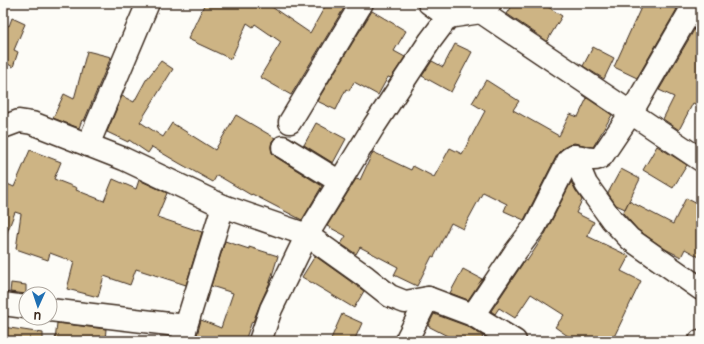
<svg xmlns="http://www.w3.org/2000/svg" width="704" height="344" viewBox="0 0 704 344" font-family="Mali,sans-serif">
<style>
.building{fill:#cdb484;stroke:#3b2a1e}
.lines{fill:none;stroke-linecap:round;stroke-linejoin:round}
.minor-casing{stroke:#3b2a1e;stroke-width:25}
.minor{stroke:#fdfcf7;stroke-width:22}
</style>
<rect width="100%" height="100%" fill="#fdfcf7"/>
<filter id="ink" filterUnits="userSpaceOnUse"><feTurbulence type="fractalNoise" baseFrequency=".025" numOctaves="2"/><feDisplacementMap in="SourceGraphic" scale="8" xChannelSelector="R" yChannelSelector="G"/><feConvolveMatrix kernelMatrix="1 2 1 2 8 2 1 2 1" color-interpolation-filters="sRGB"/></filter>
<g filter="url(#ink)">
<g class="building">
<polygon points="205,3 266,3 310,33 327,3 347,3 291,95 260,77 281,42 255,24 253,27 247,23 231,59 188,39"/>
<polygon points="514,3 542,3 562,16 547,41 507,14"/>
<polygon points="643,3 666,3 677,9 637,78 614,67"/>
<polygon points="372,11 406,31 394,51 405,57 391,78 388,77 378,95 354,82 349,91 346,89 336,110 317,101"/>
<polygon points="12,18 25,24 14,50 18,52 13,67 8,64 3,75 3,23 9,26"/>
<polygon points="697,25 701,27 701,107 693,103 679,130 663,119 674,97 659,90"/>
<polygon points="455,44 472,52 451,92 422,76 432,61 443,67"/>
<polygon points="593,47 614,58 604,79 583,66"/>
<polygon points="87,51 111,57 84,121 82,120 79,128 53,118 64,94 74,99"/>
<polygon points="161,61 173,69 140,122 163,137 172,123 215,150 236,115 275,138 272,141 271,147 272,153 276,157 322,186 302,220 252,194 251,195 217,175 213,182 179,163 152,147 148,153 129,140 128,142 107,132 122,96 134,102 146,80"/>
<polygon points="486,80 519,101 513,110 559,136 570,114 578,117 587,98 612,115 593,147 574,143 563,148 558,153 524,220 504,211 507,204 483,192 463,229 451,223 434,257 432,256 417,286 394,275 398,267 360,247 356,254 341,244 346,236 327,226 356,179 360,180 373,152 411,170 413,166 434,177 450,148 462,154 485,111 472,103"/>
<polygon points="316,123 346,139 333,163 304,145"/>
<polygon points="657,146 687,165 673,188 643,170"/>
<polygon points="30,150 61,162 54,179 77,188 76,190 104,201 113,179 136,189 139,180 167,193 157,217 202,232 186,285 136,269 130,285 104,276 98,297 67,289 74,262 50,253 48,260 16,249 21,214 15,212 4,240 3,240 3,182 14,187"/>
<polygon points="621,169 640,179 625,209 616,205 608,193"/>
<polygon points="571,182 582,200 576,213 594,222 587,236 629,256 621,271 641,281 612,341 575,341 555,327 564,315 531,294 515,318 499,308 495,314 491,311 525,260 527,261 545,234"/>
<polygon points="686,198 701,206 701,258 685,249 681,257 665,249 638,230 623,213 629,201 673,224"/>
<polygon points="225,241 249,249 249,247 278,256 270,282 260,304 253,322 252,321 246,338 248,339 248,341 201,341 196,339 201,320 221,328 233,293 211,286"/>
<polygon points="315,256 364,291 354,308 302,277"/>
<polygon points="463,269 482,279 468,300 450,293"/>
<polygon points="11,283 26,285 26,294 10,292"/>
<polygon points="342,314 362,323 354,341 330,341"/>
<polygon points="434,314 467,326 483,336 481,341 457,341 428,326"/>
<polygon points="57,323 106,329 105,341 55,341"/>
<polygon points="3,327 43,333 43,341 3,341"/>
</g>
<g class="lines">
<defs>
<g id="minor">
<polyline points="429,3 448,17"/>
<polyline points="481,12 701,160"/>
<polyline points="290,122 362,3"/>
<polyline points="3,127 19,121 32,123 124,159 223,206 307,235 366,277 390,296 405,302 428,298 473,315 515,341"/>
<polyline points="88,145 148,3"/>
<polyline points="283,147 340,182"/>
<polyline points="574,156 586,184 612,220 630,239 701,289"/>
<polyline points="3,304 26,307"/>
<polyline points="50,310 186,326"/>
<path d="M473,315l43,-64 19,-25 34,-67 5,-3c10,0 20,7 28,0l29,-43 64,-110"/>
<polyline points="183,341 186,326 223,206"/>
<polyline points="260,341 271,309 307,235 374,126 430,41 448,17 481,12 490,3"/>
<polyline points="406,341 428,298"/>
<polyline points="700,341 701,341"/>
</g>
</defs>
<use href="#minor" class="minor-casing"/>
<use href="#minor" class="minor"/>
</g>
</g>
<rect width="704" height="344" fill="none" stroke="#fdfcf7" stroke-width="16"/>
<rect x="8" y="8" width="688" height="328" fill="none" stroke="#3b2a1e" stroke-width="1.5" filter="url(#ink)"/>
<g transform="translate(38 306) rotate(183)"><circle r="19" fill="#fdfcf7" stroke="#afa8a0"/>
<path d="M0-3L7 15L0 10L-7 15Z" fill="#1f6fb2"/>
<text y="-6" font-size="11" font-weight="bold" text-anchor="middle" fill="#3b2a1e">U</text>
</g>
</svg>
